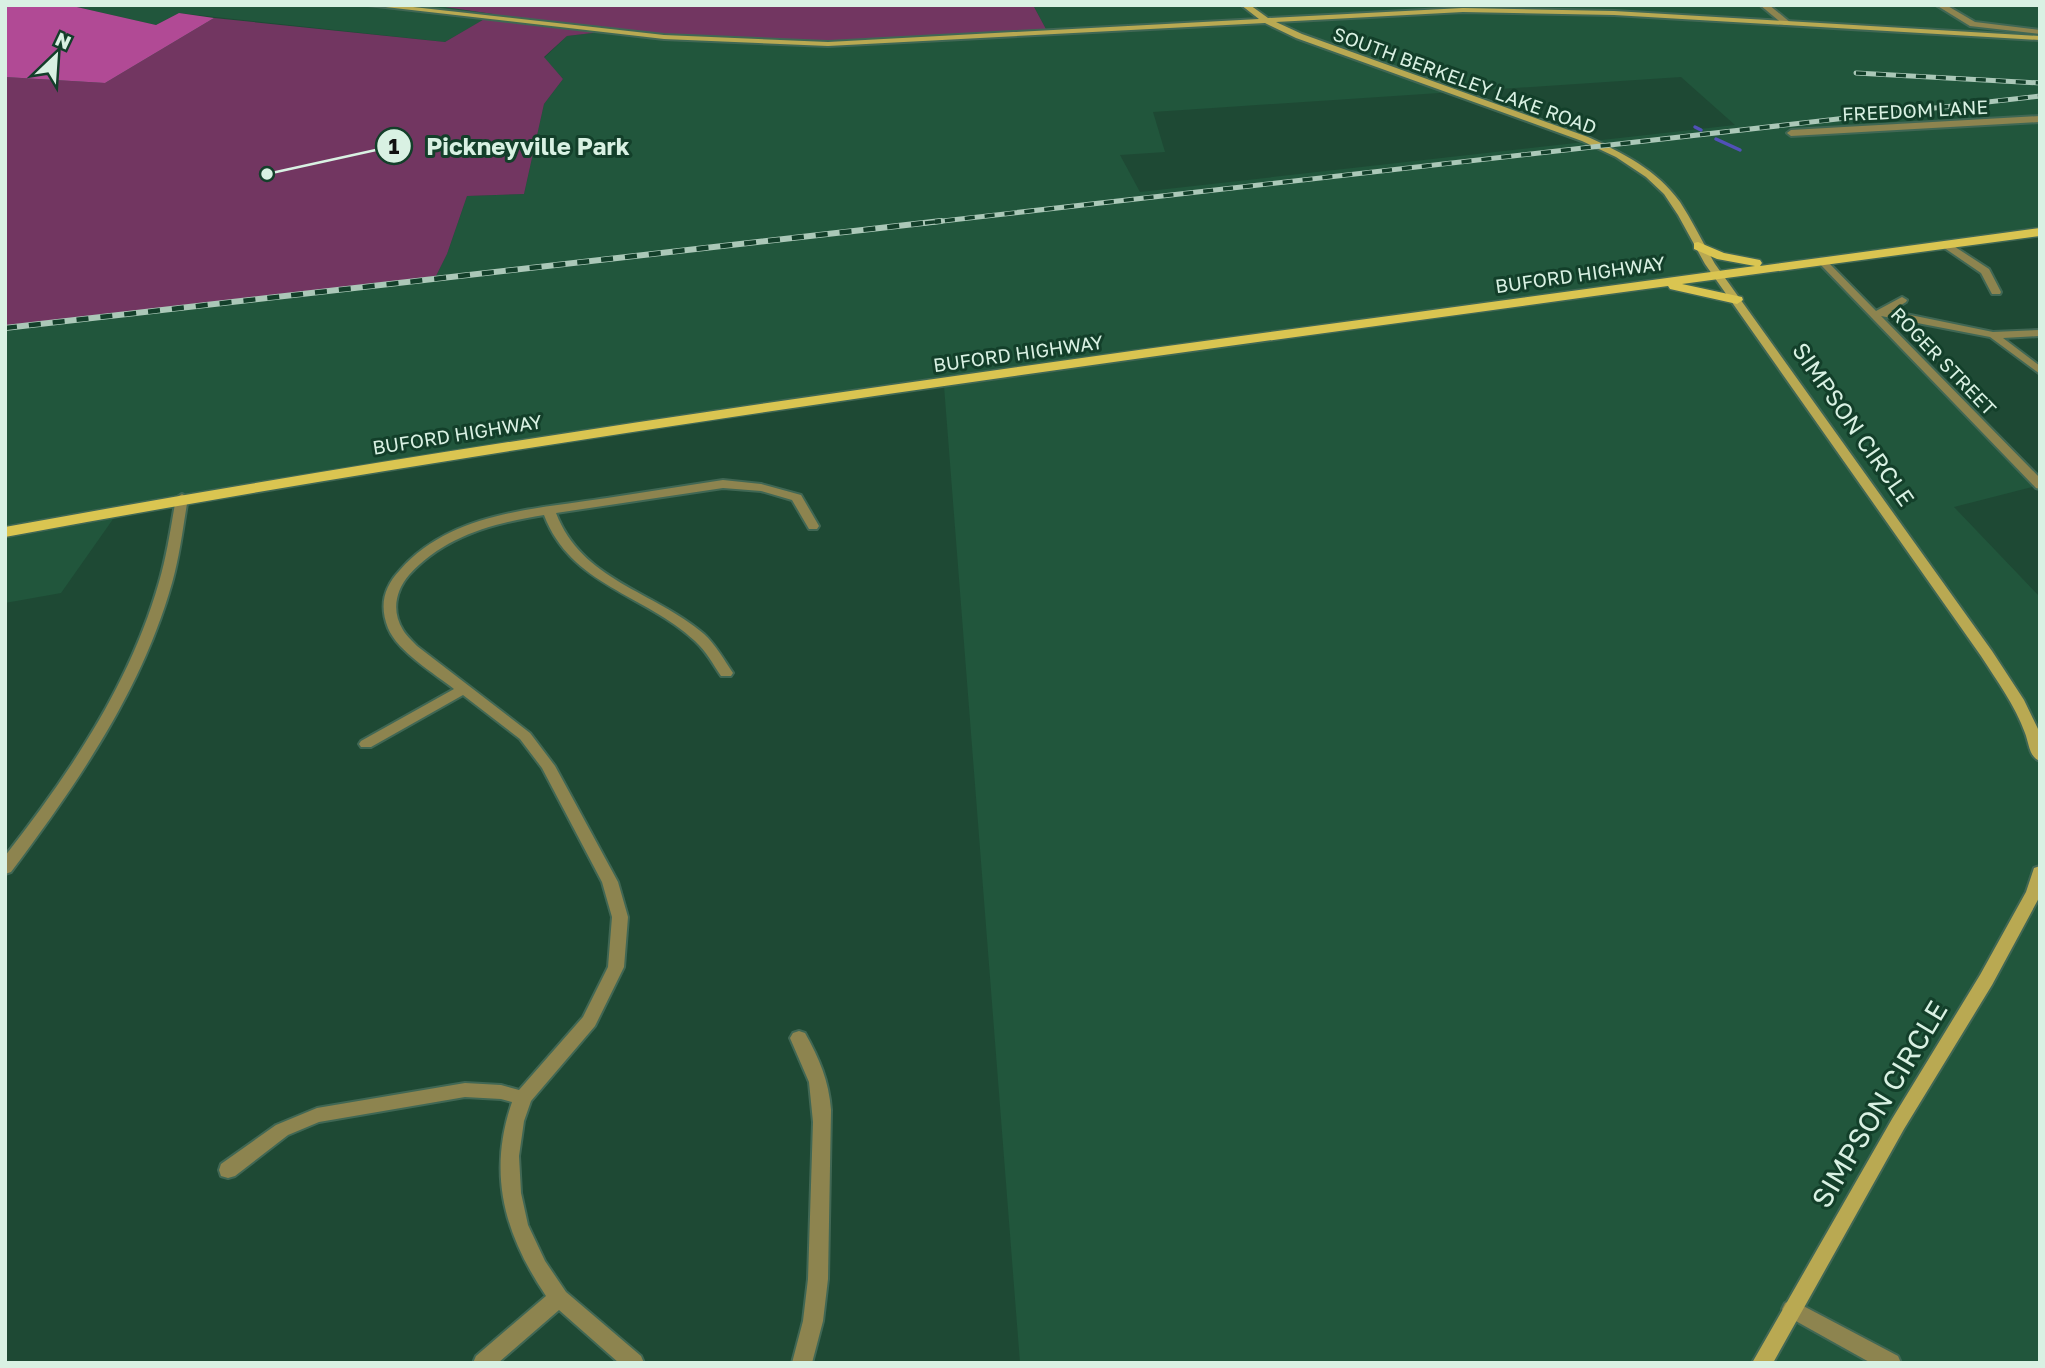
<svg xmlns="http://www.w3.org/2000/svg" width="2045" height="1368" viewBox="0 0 2045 1368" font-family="'Golos Text',sans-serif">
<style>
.built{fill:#21563c;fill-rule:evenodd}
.green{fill:#723661}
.forest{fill:#b14a95}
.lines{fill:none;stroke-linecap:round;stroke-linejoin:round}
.stream{stroke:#5150b8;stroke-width:3.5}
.street-casing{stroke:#406754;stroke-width:4}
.secondary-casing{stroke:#406754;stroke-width:4}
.primary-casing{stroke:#406754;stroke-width:3}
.street{fill:#8d844f;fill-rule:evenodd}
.secondary{fill:#b9a952;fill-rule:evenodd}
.primary{fill:#dac551;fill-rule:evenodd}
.rail-far1-casing{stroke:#abc8b8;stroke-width:5}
.rail-casing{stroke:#abc8b8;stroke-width:6}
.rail-far1{stroke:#133f2a;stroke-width:3.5;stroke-dasharray:10;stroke-linecap:butt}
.rail{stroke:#133f2a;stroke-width:4.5;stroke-dasharray:12;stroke-linecap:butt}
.labels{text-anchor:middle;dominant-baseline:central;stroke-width:6;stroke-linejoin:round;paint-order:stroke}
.far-street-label{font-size:19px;fill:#d9f1e3;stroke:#133f2a}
.street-label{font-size:23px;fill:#d9f1e3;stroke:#133f2a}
.near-street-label{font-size:28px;fill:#d9f1e3;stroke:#133f2a}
.leader{fill:none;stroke:#d9f1e3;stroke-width:2.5}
.callout-dot{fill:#d9f1e3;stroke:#133f2a;stroke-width:2.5}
.mark-label{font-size:21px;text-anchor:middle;font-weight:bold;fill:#111}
.callout-label{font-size:24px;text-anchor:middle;font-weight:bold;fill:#d9f1e3;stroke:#133f2a;stroke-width:6;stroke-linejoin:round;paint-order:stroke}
</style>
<rect width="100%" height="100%" fill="#1e4934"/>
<g class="built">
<polygon points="68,5 431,5 494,14 445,42 179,13 156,25"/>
<path d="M1033,5h1007v229l-217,24 217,227 -86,22 86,90v766h-1020l-76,-977 -559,79 -267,47 -57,81 -56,10v-277l239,-24 192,-26 11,-22 20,-58 57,-2 20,-90 19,-25 -19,-21 23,-22 51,-6 62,6 367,-5zM1681,77l54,48 -595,67 -20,-37 45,-3 -12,-40z"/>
</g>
<polygon class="green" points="431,5 1033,5 1047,31 846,42 680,36 618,30 567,36 544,57 563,79 544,104 524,194 467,196 447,254 436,276 244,302 5,326 5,77 105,83 214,18 445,42 493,14"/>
<polygon class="forest" points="5,5 68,5 156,25 179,13 214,18 105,83 5,77"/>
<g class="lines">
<g class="stream">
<polyline points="1695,127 1701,130"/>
<polyline points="1716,139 1740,150"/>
</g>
<defs>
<g id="street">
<polygon points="1760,5 1769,5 1791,23 1784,25"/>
<polygon points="1936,5 1946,5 1975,22 2040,30 2040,34 1970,26"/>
<polygon points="2040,116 2040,122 1791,136 1787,133 1791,130"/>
<polygon points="1943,243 1949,243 1989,269 2001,292 2000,294 1992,294 1981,273 1943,247"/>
<polygon points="1822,258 1825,259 1876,311 1902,297 1907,300 1906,302 1891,311 1993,332 2040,330 2039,336 2003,338 2040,366 2040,374 1990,337 1881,316 2040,478 2040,489 2036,488 1819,263 1819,259"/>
<path d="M723,480l38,4 40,11 18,31 -2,3h-8l-17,-29 -31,-9 -38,-3 -167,25c26,68 98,78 148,121 12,11 20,26 29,39l-2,3h-10c-8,-12 -15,-25 -26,-35 -50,-47 -124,-55 -151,-126 -50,8 -100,21 -135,60 -13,15 -18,36 -6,55 3,5 9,11 14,16l113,87 25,33 63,116 10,35 -4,50 -29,59 -64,75 -7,20 -5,35 2,37 7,32 17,36 21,31 75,64 3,7h-25l-60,-53 -61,53h-25l3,-7 70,-60c-41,-61 -59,-121 -34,-194l-11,-3 -36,-2 -146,25 -31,13 -53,41 -7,2 -7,-2 -2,-6 2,-6 55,-39 41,-17 148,-25 36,2 18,5 64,-73 25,-50 4,-50 -10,-35 -60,-114 -22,-29 -57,-44 -92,52h-10l-2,-3 2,-3 93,-52c-19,-15 -57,-38 -66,-61 -9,-23 -4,-41 12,-58 51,-58 136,-61 207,-72 39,-6 77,-12 116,-18z"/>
<path d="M182,494l6,4c-5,28 -8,57 -16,85 -30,107 -95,201 -161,289l-6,2v-18c65,-83 125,-172 154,-274 8,-27 12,-56 17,-84z"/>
<path d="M799,1031l6,2c14,25 24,48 26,77l-3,169 -5,42 -11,42h-20l11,-42 5,-42 5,-157 -4,-40 -19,-44 3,-5z"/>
<polygon points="1792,1300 1898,1356 1901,1363 1871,1363 1785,1315 1782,1309 1785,1303"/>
</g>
<g id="secondary">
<path d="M368,5h27l269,30 164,7 431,-23 -18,-14h9l18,13 195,-10 151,3 426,25v4l-426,-25 -151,-3 -187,10 26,12 286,103c35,16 69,33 92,65 13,20 23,41 35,62l277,387 32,49 15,31 1,30c-11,-4 -11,-18 -15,-28 -10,-28 -28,-52 -44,-77l-276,-392 -27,-49 -14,-21 -18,-17 -30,-20 -34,-16 -286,-103 -31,-15 -437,23 -164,-7z"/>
<polygon points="2040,866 2040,896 1992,985 1904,1129 1773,1363 1752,1363 1892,1119 1980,975 2026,892 2034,868"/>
</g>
<path id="primary" d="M2040,228v8l-358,48 60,13 1,3 -6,4 -67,-15 -2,-3c-555,76 -1112,149 -1663,251v-10c580,-106 1166,-181 1750,-261l-38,-7 -23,-10v-6l4,-1 26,11 36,7 2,3 -2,3z"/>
</defs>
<use href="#street" class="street-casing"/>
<use href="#secondary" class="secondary-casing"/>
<use href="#primary" class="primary-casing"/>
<use href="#street" class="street"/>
<use href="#secondary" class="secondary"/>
<use href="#primary" class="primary"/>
<defs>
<g id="rail-far1">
<polyline points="1856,73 2040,83"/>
<polyline points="925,223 2040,96"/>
</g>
<polyline id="rail" points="5,328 941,221"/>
</defs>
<use href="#rail-far1" class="rail-far1-casing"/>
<use href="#rail" class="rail-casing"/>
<use href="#rail-far1" class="rail-far1"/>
<use href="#rail" class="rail"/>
</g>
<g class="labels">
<g class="far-street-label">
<text transform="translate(1465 80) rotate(20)">SOUTH BERKELEY LAKE ROAD</text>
<text transform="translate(1915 110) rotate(-3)">FREEDOM LANE</text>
<text transform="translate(1580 274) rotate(-8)">BUFORD HIGHWAY</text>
<text transform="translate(1018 353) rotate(-8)">BUFORD HIGHWAY</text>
<text transform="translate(1944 361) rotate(46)">ROGER STREET</text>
<text transform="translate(457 434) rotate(-9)">BUFORD HIGHWAY</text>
</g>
<g class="street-label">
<text transform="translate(1854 424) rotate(55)">SIMPSON CIRCLE</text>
</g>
<g class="near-street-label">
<text transform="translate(1879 1104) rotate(-59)">SIMPSON CIRCLE</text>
</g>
</g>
<path class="leader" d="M267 174L394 146"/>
<g class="callout-dot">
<circle cx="267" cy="174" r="7"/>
<circle cx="394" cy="146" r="18"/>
</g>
<g class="mark-label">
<text x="394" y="154">1</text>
</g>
<g class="callout-label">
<text x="528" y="155">Pickneyville Park</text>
</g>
<rect width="2045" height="1368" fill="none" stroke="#d9f1e3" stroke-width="14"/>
<g transform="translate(56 56) rotate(25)" stroke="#133f2a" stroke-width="5" paint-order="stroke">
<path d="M0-5L12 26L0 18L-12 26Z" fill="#d9f1e3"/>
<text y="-10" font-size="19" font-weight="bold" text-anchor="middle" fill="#d9f1e3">N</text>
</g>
</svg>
